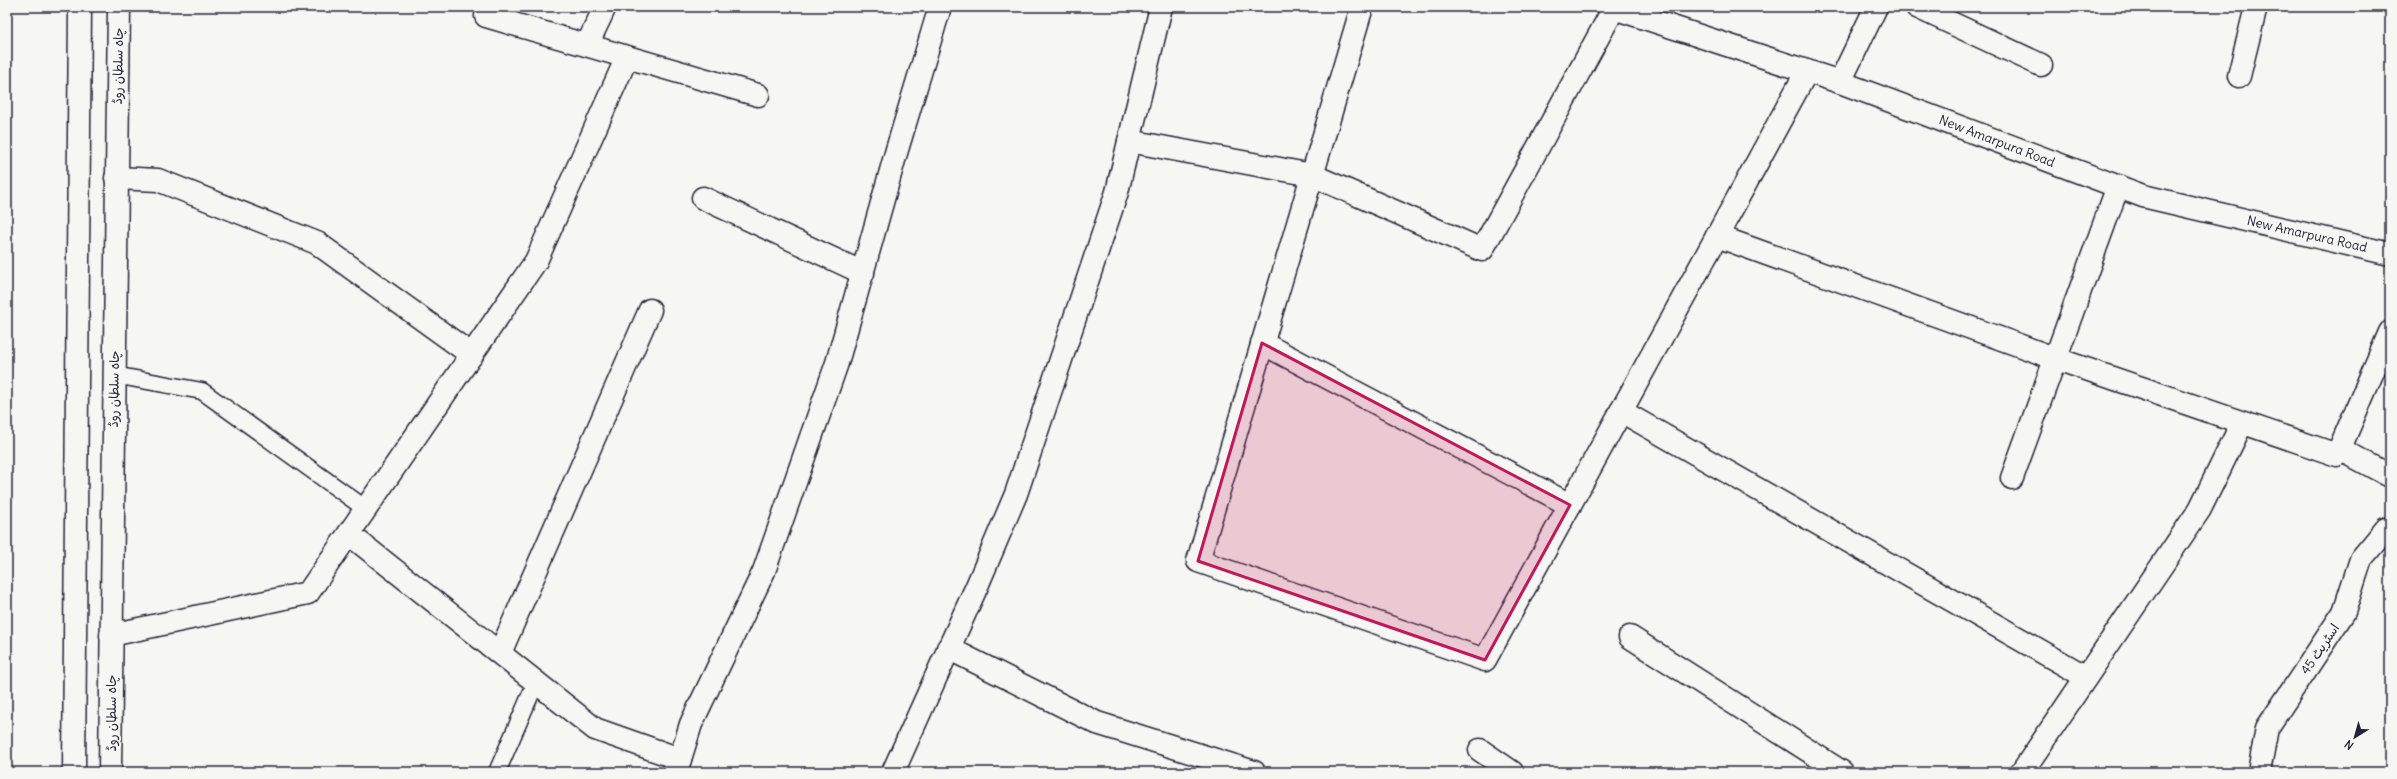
<svg xmlns="http://www.w3.org/2000/svg" width="2397" height="779" viewBox="0 0 2397 779" font-family="Delius,'Playpen Sans Arabic',sans-serif">
<style>
.lines{fill:none;stroke-linecap:round;stroke-linejoin:round}
.lane-casing{stroke:#22223b;stroke-width:19}
.street-casing{stroke:#22223b;stroke-width:25}
.secondary-casing{stroke:#22223b;stroke-width:25}
.lane{stroke:#f6f6f2;stroke-width:16}
.street{stroke:#f6f6f2;stroke-width:22}
.secondary{stroke:#f6f6f2;stroke-width:22}
.marked{fill:#c2185b;fill-opacity:0.2;stroke:#c2185b;stroke-width:3;stroke-linejoin:round}
.labels{text-anchor:middle;dominant-baseline:central;stroke-width:3.5;stroke-linejoin:round;paint-order:stroke}
.street-label{font-size:13px;fill:#22223b;stroke:#f6f6f2}
</style>
<rect width="100%" height="100%" fill="#f6f6f2"/>
<filter id="ink" filterUnits="userSpaceOnUse"><feTurbulence type="fractalNoise" baseFrequency=".025" numOctaves="2"/><feDisplacementMap in="SourceGraphic" scale="8" xChannelSelector="R" yChannelSelector="G"/><feConvolveMatrix kernelMatrix="1 2 1 2 8 2 1 2 1" color-interpolation-filters="sRGB"/></filter>
<g filter="url(#ink)">
<g class="lines">
<defs>
<g id="lane">
<polyline points="114,375 202,391 366,509"/>
<polyline points="497,772 536,682"/>
</g>
<g id="street">
<polyline points="1362,7 1198,561 1485,660 1717,236"/>
<polyline points="1611,7 1840,82 2143,196 2390,254"/>
<polyline points="1917,7 2041,65"/>
<polyline points="486,16 758,95"/>
<polyline points="587,45 605,7"/>
<polyline points="1807,71 1717,236 2054,358 2337,455 2390,332"/>
<polyline points="2239,76 2256,7"/>
<polyline points="1840,82 1876,7"/>
<polyline points="1129,141 1312,175 1482,250 1614,8"/>
<polyline points="116,178 158,180 317,243 472,355"/>
<polyline points="703,198 863,273"/>
<polyline points="1262,343 1570,505"/>
<polyline points="1621,411 2086,677"/>
<polyline points="2340,449 2390,476"/>
<polyline points="2012,478 2118,186"/>
<polyline points="349,534 595,729 680,759"/>
<polyline points="111,635 308,593 536,261 627,57"/>
<polyline points="1630,637 1842,772"/>
<polyline points="948,648 1097,723 1254,772"/>
<polyline points="500,653 650,310"/>
<polyline points="1480,750 1512,772"/>
<polyline points="676,772 691,724 764,571 837,363 896,153 940,7"/>
<polyline points="893,772 977,586 1016,494 1117,192 1161,7"/>
<polyline points="2022,772 2200,509 2242,423"/>
<polyline points="2259,772 2267,728 2344,612 2361,559 2386,529"/>
</g>
<g id="secondary">
<polyline points="74,772 80,7"/>
<polyline points="110,772 119,7"/>
</g>
</defs>
<use href="#lane" class="lane-casing"/>
<use href="#street" class="street-casing"/>
<use href="#secondary" class="secondary-casing"/>
<use href="#lane" class="lane"/>
<use href="#street" class="street"/>
<use href="#secondary" class="secondary"/>
</g>
</g>
<path class="marked" d="M1262,343l308,162 -85,155 -287,-99z"/>
<g class="labels">
<g class="street-label">
<text transform="translate(118 66) rotate(-89)">چاہ سلطان روڈ</text>
<text transform="translate(1997 141) rotate(21)">New Amarpura Road</text>
<text transform="translate(2307 234) rotate(13)">New Amarpura Road</text>
<text transform="translate(114 389) rotate(-89)">چاہ سلطان روڈ</text>
<text transform="translate(2320 649) rotate(-56)">اسٹریٹ 45</text>
<text transform="translate(111 713) rotate(-90)">چاہ سلطان روڈ</text>
</g>
</g>
<rect width="2397" height="779" fill="none" stroke="#f6f6f2" stroke-width="24"/>
<rect x="12" y="12" width="2373" height="755" fill="none" stroke="#22223b" stroke-width="1.5" filter="url(#ink)"/>
<g transform="translate(2355 737) rotate(217)" stroke="#f6f6f2" stroke-width="3" paint-order="stroke">
<path d="M0-3L7 15L0 10L-7 15Z" fill="#22223b"/>
<text y="-6" font-size="11" font-weight="bold" text-anchor="middle" fill="#22223b">N</text>
</g>
</svg>
